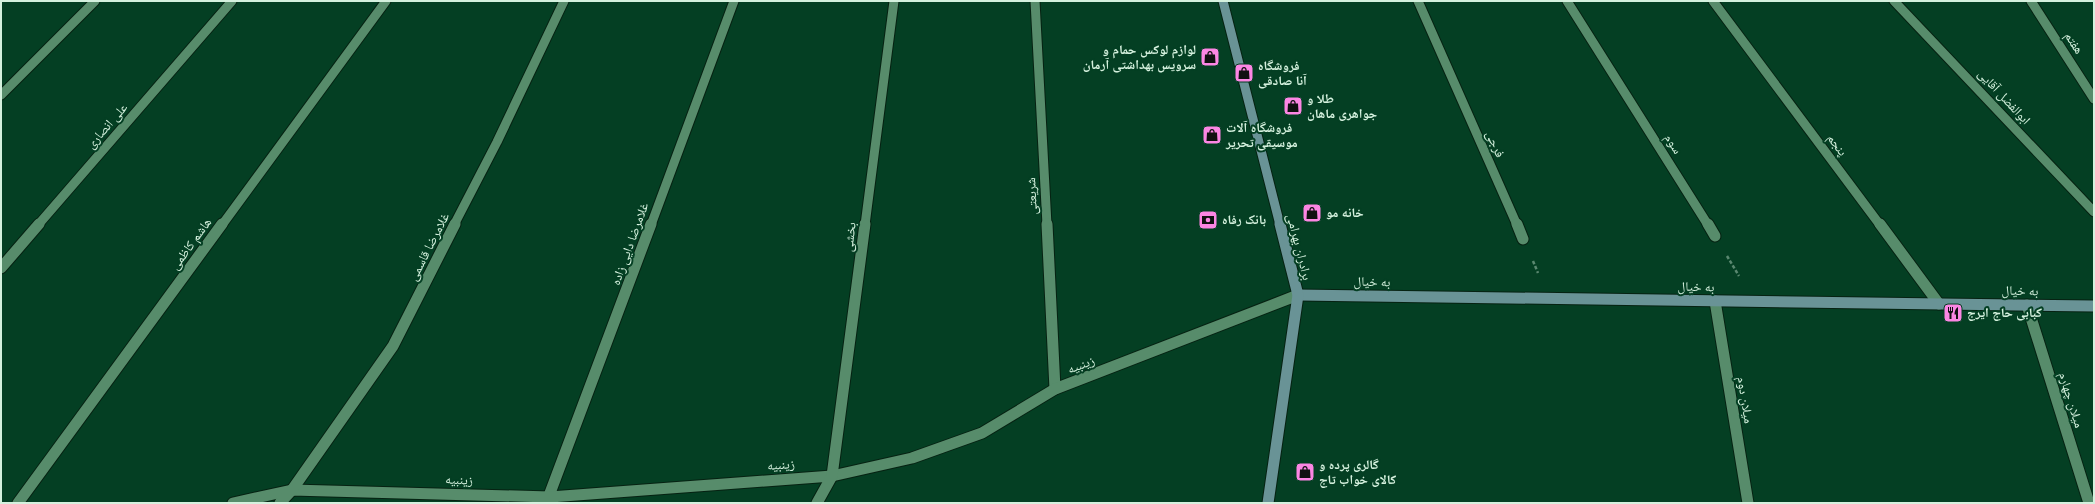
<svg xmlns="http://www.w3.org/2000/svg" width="2095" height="504" viewBox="0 0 2095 504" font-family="'Varela Round','Noto Naskh Arabic',sans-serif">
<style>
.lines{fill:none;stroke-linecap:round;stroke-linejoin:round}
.street-far1-casing{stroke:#062212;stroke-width:11}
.street-casing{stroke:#062212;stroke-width:13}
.secondary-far1-casing{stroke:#062212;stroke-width:11}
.secondary-casing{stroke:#062212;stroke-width:13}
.path{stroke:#5a8870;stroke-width:2.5;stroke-dasharray:3.5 2;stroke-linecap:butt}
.street-far1{stroke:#578c6b;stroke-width:9}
.street{stroke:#578c6b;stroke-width:11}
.secondary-far1{stroke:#699396;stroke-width:9}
.secondary{stroke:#699396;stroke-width:11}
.labels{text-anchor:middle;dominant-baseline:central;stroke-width:4;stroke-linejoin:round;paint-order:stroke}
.street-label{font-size:13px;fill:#d5f1de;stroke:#043f23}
.poi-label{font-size:13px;font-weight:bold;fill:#d5f1de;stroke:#043f23;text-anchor:start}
</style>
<rect width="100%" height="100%" fill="#043f23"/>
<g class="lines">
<defs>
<g id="street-far1">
<polyline points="1035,1 1047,225"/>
<polyline points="1418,1 1517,225"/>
<polyline points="1567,1 1708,225"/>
<polyline points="1713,1 1880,225"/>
<polyline points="1894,1 2094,212"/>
<polyline points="2031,1 2094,99"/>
<polyline points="1,95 95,1"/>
<polyline points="38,225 232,1"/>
<polyline points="222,225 386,1"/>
<polyline points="454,225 497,142 564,1"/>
<polyline points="651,225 734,1"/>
<polyline points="865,225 894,1"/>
</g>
<g id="street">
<polyline points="1047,224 1055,389"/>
<polyline points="1517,224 1523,239"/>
<polyline points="1708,224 1715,236"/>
<polyline points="1880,224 1939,304"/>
<polyline points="1,268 39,224"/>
<polyline points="1715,301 1748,503"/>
<polyline points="2027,305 2089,503"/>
<polyline points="547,501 651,224"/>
<polyline points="18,503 222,224"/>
<polyline points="233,503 292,490 550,497 832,476 912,458 982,433 1055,389 1298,295"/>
<polyline points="280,503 292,490 393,346 455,224"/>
<polyline points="817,503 832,476 865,224"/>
</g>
<polyline id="secondary-far1" points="1223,1 1280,225"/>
<g id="secondary">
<polyline points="1298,295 2094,306"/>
<polyline points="1268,503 1298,295 1280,224"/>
</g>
</defs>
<use href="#street-far1" class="street-far1-casing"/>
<use href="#street" class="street-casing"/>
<use href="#secondary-far1" class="secondary-far1-casing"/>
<use href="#secondary" class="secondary-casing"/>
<g class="path">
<polyline points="1727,256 1739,276"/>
<polyline points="1533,261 1538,273"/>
</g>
<use href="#street-far1" class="street-far1"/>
<use href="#street" class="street"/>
<use href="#secondary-far1" class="secondary-far1"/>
<use href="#secondary" class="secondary"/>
</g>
<defs>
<symbol id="shop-square" viewBox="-11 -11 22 22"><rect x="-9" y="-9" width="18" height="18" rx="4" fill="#fc86e3" stroke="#043f23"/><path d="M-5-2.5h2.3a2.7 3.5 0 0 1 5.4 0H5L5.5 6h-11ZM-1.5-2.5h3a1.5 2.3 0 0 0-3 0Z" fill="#111"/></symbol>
<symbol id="bank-square" viewBox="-11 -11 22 22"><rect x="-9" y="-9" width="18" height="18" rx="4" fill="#fc86e3" stroke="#043f23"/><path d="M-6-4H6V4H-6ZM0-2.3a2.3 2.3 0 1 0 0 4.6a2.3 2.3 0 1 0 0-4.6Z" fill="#111"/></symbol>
<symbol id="restaurant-square" viewBox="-11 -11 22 22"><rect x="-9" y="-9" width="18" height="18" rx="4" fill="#fc86e3" stroke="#043f23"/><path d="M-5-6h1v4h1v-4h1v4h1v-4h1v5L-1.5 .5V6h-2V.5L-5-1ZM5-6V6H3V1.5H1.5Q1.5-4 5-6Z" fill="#111"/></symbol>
</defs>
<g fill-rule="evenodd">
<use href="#shop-square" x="1199" y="46" width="22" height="22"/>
<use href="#shop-square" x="1233" y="62" width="22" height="22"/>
<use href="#shop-square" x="1282" y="95" width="22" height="22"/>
<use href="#shop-square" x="1201" y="124" width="22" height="22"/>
<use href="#shop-square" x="1301" y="202" width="22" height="22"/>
<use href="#bank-square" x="1197" y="209" width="22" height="22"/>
<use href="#restaurant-square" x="1942" y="302" width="22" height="22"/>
<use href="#shop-square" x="1294" y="461" width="22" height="22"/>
</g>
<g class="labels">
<g class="street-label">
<text transform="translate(2074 43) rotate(57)">هفتم</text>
<text transform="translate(2004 97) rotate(47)">ابوالفضل آقایی</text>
<text transform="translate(107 126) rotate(-49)">علی انصاری</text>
<text transform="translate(1495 144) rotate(66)">فرجی</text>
<text transform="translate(1673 144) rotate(58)">سوم</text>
<text transform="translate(1837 145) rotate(53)">پنجم</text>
<text transform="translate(1032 196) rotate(-93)">شریعتی</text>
<text transform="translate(850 237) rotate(-83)">بخشی</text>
<text transform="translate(191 244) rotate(-54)">هاشم کاظمی</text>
<text transform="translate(630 244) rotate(-70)">غلامرضا دایی زاده</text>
<text transform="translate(429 247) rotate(-63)">غلامرضا قاسمی</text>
<text transform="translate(1299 247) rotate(76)">برادران بهرامی</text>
<text transform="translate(1372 282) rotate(1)">به خیال</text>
<text transform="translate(1696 287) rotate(1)">به خیال</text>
<text transform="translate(2020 291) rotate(1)">به خیال</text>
<text transform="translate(1081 365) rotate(-21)">زینبیه</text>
<text transform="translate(1745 400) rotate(81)">میلان دوم</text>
<text transform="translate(2071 400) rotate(73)">میلان چهارم</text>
<text transform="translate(781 465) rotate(-4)">زینبیه</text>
<text transform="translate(459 480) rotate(2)">زینبیه</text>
</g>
<g class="poi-label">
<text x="1196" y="50" text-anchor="end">لوازم لوکس حمام و<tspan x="1196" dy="15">سرویس بهداشتی آرمان</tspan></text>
<text x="1258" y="66">فروشگاه<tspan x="1258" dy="15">آنا صادقی</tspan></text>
<text x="1307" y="99">طلا و<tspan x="1307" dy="15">جواهری ماهان</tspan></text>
<text x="1226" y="128">فروشگاه آلات<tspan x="1226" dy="15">موسیقی تحریر</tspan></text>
<text x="1326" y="213">خانه مو</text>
<text x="1222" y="220">بانک رفاه</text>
<text x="1967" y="313">کبابی حاج ایرج</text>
<text x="1319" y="465">گالری پرده و<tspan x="1319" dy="15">کالای خواب تاج</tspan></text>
</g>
</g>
<rect width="2095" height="504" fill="none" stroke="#d5f1de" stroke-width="4"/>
</svg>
